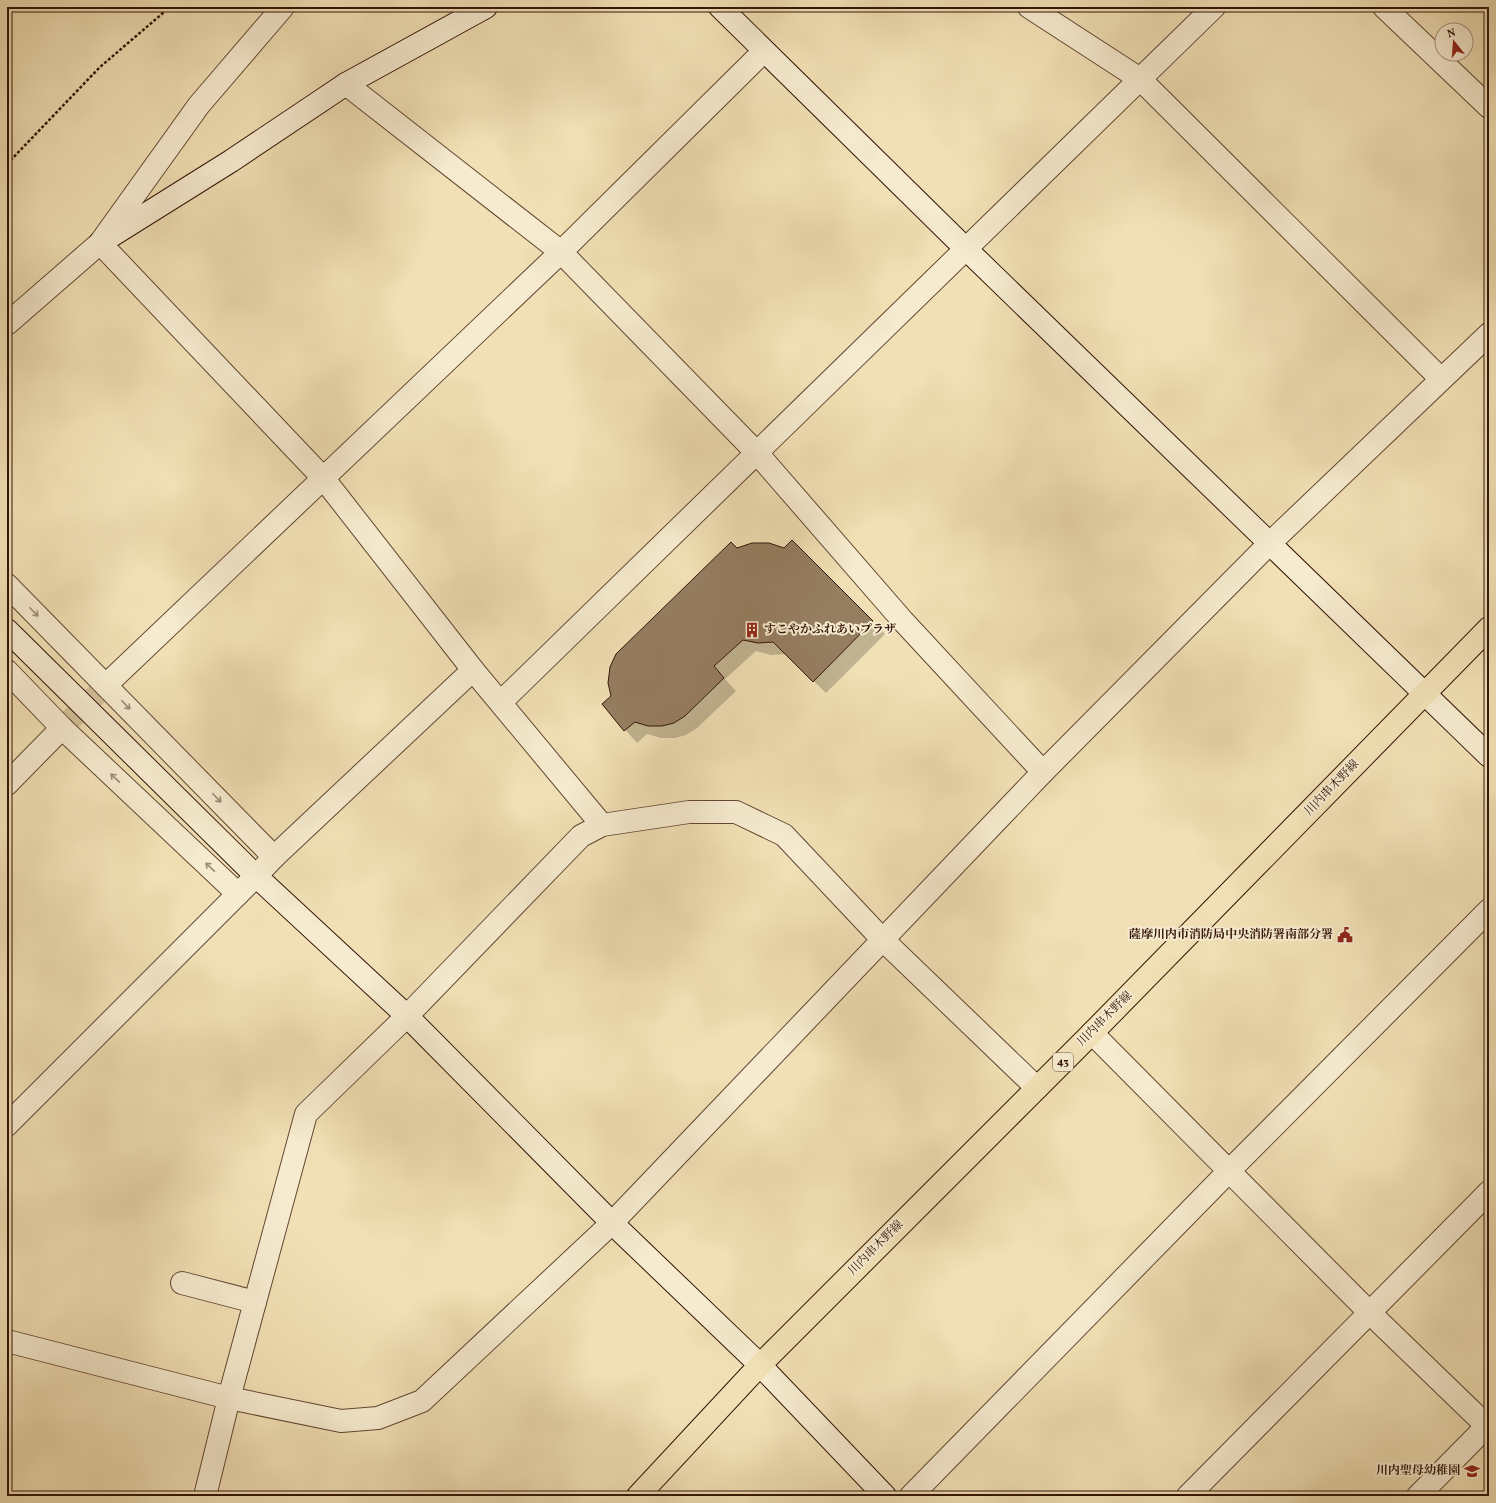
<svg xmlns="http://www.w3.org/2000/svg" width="1496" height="1503" viewBox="0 0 1496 1503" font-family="Vollkorn,'Noto Serif JP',serif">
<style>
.shadow{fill:#0003}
.building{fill:#967e61;stroke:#331407}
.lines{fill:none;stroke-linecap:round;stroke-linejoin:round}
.street-tunnel{stroke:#d4c19b;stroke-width:22;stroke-dasharray:22 11;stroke-linecap:butt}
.street-casing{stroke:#624732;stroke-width:24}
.secondary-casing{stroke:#331407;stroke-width:24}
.primary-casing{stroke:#331407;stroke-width:24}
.path{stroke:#331407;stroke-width:2.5;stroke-dasharray:3 2;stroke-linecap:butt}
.street{stroke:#f6ebcf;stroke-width:22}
.secondary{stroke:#f6ebcf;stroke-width:22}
.primary{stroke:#f1e0b5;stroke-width:22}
.oneway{stroke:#9e8a75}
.labels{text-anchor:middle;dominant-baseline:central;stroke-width:4;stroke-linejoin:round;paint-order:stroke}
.shield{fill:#f6ebcf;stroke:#6e5443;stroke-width:1}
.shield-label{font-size:11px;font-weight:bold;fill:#331407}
.poi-label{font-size:12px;font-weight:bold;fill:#331407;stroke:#f6ebcf;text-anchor:end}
.street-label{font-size:12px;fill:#331407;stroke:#f6ebcf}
</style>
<rect width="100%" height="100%" fill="#f1e0b5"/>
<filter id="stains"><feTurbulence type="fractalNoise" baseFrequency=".005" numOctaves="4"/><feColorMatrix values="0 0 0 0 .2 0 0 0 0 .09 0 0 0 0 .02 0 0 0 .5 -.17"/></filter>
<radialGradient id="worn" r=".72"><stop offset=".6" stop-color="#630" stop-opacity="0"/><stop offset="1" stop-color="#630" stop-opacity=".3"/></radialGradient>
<polygon class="shadow" points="792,541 885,634 826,693 786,654 771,655 756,651 725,679 736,691 697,728 686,735 675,738 661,738 647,734 637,743 603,705 612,697 737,549 785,549"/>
<polygon class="building" points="792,540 873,621 813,682 773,642 758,643 743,640 714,666 724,678 685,716 674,723 662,726 648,726 635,722 624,731 602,704 611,696 608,683 610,667 616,654 731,542 737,548 752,543 769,543 784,548"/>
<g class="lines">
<polyline class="street-tunnel" points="62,728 106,685"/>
<defs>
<g id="street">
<polyline points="1029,7 1140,79 1441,379"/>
<polyline points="1384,7 1489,107"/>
<polyline points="346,84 561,252 757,453 903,621 1043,772"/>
<polyline points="100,243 324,479 473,670 602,825"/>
<polyline points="7,324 100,243 199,105 283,7"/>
<polyline points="7,585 274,857"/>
<polyline points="7,671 62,728 238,894"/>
<polyline points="106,685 561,252 764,51"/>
<polyline points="501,702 1214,7"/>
<polyline points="7,784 62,728"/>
<polyline points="1092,1033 1370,1313 1489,1428"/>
<polyline points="7,1125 256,876 274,857 473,670"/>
<polyline points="182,1283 255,1302"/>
<polyline points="7,1341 229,1398 341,1421 378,1418 422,1401 612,1223 1043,772 1269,544 1489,334"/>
<polyline points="205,1496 229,1398 306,1114 407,1016 581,836 602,825 689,812 736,812 784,835 882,939 1037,1088"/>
<polyline points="911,1496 1229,1171 1489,910"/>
<polyline points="1188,1496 1489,1192"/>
<polyline points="1418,1496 1489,1424"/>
</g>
<g id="secondary">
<polyline points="720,7 966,249 1489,756"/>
<polyline points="100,243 231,161 346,84 486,7"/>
<polyline points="7,630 256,876 407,1016 612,1223 760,1365 885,1496"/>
</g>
<polyline id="primary" points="638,1496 760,1365 1092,1033 1489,628"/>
</defs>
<use href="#street" class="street-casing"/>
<use href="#secondary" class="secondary-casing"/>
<use href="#primary" class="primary-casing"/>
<polyline class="path" points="7,164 100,67 170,7"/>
<use href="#street" class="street"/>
<use href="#secondary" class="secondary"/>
<use href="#primary" class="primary"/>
</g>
<defs><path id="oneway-shaft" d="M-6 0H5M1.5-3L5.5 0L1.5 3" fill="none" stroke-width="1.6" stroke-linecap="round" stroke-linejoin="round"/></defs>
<g class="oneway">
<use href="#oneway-shaft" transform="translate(34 612) rotate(45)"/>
<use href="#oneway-shaft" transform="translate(126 705) rotate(46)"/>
<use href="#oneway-shaft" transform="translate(115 778) rotate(-137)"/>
<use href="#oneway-shaft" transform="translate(217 798) rotate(46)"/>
<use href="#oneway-shaft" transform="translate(210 867) rotate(-137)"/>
</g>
<defs>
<symbol id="building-bare" viewBox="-9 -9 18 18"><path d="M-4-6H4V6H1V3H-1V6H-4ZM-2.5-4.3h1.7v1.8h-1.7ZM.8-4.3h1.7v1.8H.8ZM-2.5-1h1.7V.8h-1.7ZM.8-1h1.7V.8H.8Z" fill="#8f2418" stroke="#f6ebcf" stroke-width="2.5" paint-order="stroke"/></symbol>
<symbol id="civic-bare" viewBox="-9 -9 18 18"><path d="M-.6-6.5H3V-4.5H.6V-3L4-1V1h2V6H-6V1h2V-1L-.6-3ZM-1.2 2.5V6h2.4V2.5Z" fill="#8f2418" stroke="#f6ebcf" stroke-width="2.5" paint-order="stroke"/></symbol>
<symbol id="school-bare" viewBox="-9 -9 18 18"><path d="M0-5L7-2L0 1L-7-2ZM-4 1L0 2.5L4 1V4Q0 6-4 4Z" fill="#8f2418" stroke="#f6ebcf" stroke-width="2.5" paint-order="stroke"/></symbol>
</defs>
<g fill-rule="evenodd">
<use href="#building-bare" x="741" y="619" width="22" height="22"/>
<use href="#civic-bare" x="1334" y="924" width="22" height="22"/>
<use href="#school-bare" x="1461" y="1460" width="22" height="22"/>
</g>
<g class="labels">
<rect class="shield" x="1053" y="1053" width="20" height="18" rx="3"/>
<g class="shield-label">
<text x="1063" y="1062">43</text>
</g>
<g class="poi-label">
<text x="764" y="630" text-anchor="start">すこやかふれあいプラザ</text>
<text x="1333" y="935">薩摩川内市消防局中央消防署南部分署</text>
<text x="1460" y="1471">川内聖母幼稚園</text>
</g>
<g class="street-label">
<text transform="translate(1332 788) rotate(-46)">川内串木野線</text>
<text transform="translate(1105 1019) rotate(-45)">川内串木野線</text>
<text transform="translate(876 1248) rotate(-45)">川内串木野線</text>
</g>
</g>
<rect width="1496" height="1503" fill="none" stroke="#f1e0b5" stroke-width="24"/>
<rect x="8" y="8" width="1480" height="1487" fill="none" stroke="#331407" stroke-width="2"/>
<rect x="12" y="12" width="1472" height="1479" fill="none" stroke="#331407"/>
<g transform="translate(1454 42) rotate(343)"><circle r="19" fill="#f6ebcf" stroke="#a8957f"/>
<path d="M0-3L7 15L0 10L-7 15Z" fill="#8f2418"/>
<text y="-6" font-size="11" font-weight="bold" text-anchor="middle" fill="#331407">N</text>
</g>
<rect width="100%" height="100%" filter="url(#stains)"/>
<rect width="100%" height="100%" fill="url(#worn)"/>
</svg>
